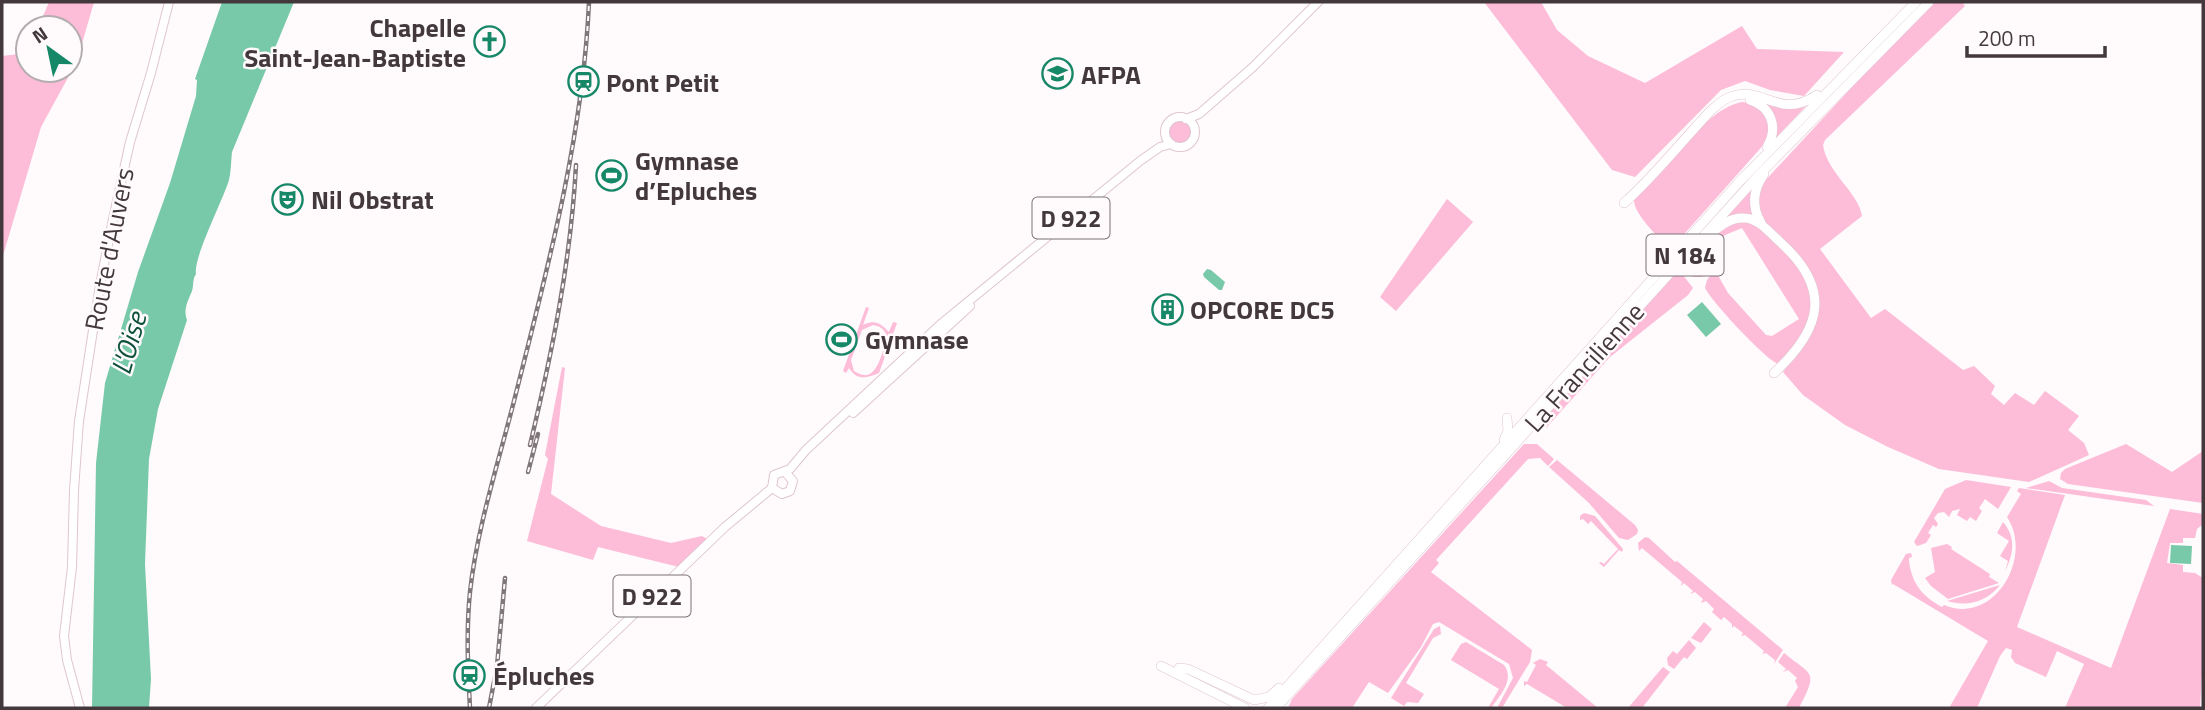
<svg xmlns="http://www.w3.org/2000/svg" width="2205" height="710" viewBox="0 0 2205 710" font-family="'Titillium Web',sans-serif">
<style>
.green{fill:#fdbcd8;fill-rule:evenodd}
.water{fill:#78c9aa}
.lines{fill:none;stroke-linecap:round;stroke-linejoin:round}
.major-casing{stroke:#dfc6d0;stroke-width:10}
.highway-casing{stroke:#dfc6d0;stroke-width:10}
.major{stroke:#fff;stroke-width:8}
.highway{stroke:#fff;stroke-width:9}
.rail-casing{stroke:#7f777a;stroke-width:4.5}
.rail{stroke:#fffafc;stroke-width:2;stroke-dasharray:5;stroke-linecap:butt}
.labels{text-anchor:middle;dominant-baseline:central;stroke-width:5;stroke-linejoin:round;paint-order:stroke}
.shield{fill:#fffafc;stroke:#7b7376;stroke-width:2}
.shield-label{font-size:24px;font-weight:bold;fill:#43393d}
.poi-label{font-size:26px;font-weight:bold;fill:#43393d;stroke:#fffafc;text-anchor:start}
.street-label{font-size:26px;fill:#43393d;stroke:#fffafc}
.water-label{font-size:28px;font-style:italic;fill:#0d513c;stroke:#fffafc}
</style>
<rect width="100%" height="100%" fill="#fffafc"/>
<g class="green">
<polygon points="49,2 94,2 77,61 41,127 2,259 2,56 28,53 28,70 70,70 70,28 38,28"/>
<polygon points="1484,2 1541,2 1557,30 1588,56 1645,83 1742,26 1757,49 1844,52 1804,96 1770,90 1745,81 1721,90 1635,177 1612,170"/>
<path d="M1935,2h27l3,4 -140,134 -2,5c4,28 36,48 39,71l-42,33 51,69 14,-9 78,61 11,-4 21,20 -4,8 13,11 11,-12 19,12 11,-14 34,25 -11,14 16,13 5,12 -60,27 -90,-13 -51,-22 -43,-22 -42,-30 -20,-23 26,-36 6,-52 -51,-59 -7,-18 4,-22 117,-126z"/>
<polygon points="1762,101 1790,108 1805,107 1776,138"/>
<path d="M1742,102c26,3 28,18 25,39l-97,109c-10,-12 -36,-35 -36,-50 24,-27 74,-93 108,-98z"/>
<circle cx="1180" cy="132" r="11"/>
<polygon points="1753,188 1755,217 1722,220"/>
<polygon points="1447,199 1473,222 1396,311 1380,297"/>
<path d="M1741,220c15,4 24,13 36,23 27,25 45,55 27,92 -5,10 -18,20 -26,29 -14,-6 -66,-62 -73,-76l2,-8 8,-10 13,23 38,42 6,1 27,-17 -57,-91 -17,7 -18,19 6,13 -11,10h-9l-9,-12 34,-35z"/>
<polygon points="1679,270 1693,288 1688,295 1610,357 1546,428 1542,423 1545,418"/>
<path d="M866,307l3,1 -6,17c12,-6 18,-1 26,7l4,-10 4,1 -18,50c-12,5 -22,8 -30,-5l-3,5 -3,-2zM873,325c6,1 11,3 13,10 2,5 -1,11 -3,16 -5,15 -11,32 -29,20l-3,-11 11,-30z"/>
<polygon points="562,367 565,368 551,494 601,526 671,543 702,536 707,539 679,567 598,547 593,560 527,541 548,459 545,455"/>
<polygon points="1524,444 1537,444 1554,459 1548,466 1540,458 1528,459 1436,560 1439,563 1431,572 1532,650 1530,662 1502,708 1497,708 1513,678 1509,664 1439,622 1433,624 1421,647 1388,693 1369,682 1352,708 1288,708 1292,699"/>
<polygon points="2126,444 2172,472 2203,451 2203,503 2068,484 2060,479 2061,473 2065,469"/>
<polygon points="1557,460 1635,525 1638,530 1637,534 1628,540 1619,538 1589,503 1549,467"/>
<polygon points="1966,480 2011,487 1998,509 1985,499 1979,508 1982,511 1976,521 1970,517 1967,521 1957,515 1960,509 1952,511 1949,517 1944,512 1938,513 1934,518 1938,524 1936,527 1933,525 1928,533 1931,535 1926,543 1917,546 1914,542 1945,489"/>
<polygon points="2049,481 2062,488 2146,500 2154,506 2026,488"/>
<path d="M2019,488l46,7 -48,132 94,41 59,-159 33,5v10l-6,5 -2,9h-12v5h-13l-3,20 16,2v7l12,1 8,5v75l-3,55h-135l19,-44 -27,-13 -11,26 -31,-14 -4,-6 1,-7 -6,-2 -6,8 -23,52h-28l39,-67 -95,-57 -1,1 -1,-5 15,-26 5,-1 1,4 -3,1v3c3,23 13,35 33,46l2,-2c50,21 90,-48 63,-88l14,-23 -4,-3z"/>
<polygon points="1584,513 1595,516 1623,549 1622,552 1619,550 1604,567 1599,563 1601,562 1604,564 1618,549 1591,521 1588,524 1583,519 1580,520 1580,516"/>
<path d="M2003,522c13,15 11,32 2,49l3,-10 -8,-5 9,-15 -12,-8z"/>
<polygon points="1645,537 1649,538 1675,562 1677,561 1783,650 1774,664 1775,660 1766,653 1762,654 1764,651 1745,635 1741,636 1743,633 1734,626 1732,628 1732,624 1724,617 1721,620 1712,612 1714,609 1706,601 1701,603 1703,599 1695,592 1690,594 1693,591 1684,583 1681,586 1682,582 1642,548 1639,551 1638,543"/>
<polygon points="1947,544 1952,547 1951,549 1990,574 1989,577 1999,583 1948,599 1931,586 1925,578 1935,572 1931,548"/>
<path d="M2000,585c-13,17 -33,22 -53,16z"/>
<polygon points="1704,622 1712,629 1701,643 1691,638"/>
<polygon points="1440,626 1441,634 1433,638 1406,683 1424,694 1418,703 1407,702 1404,706 1391,698 1434,629"/>
<polygon points="1689,640 1696,648 1687,659 1684,657 1674,669 1668,665 1667,658 1673,651 1677,654"/>
<path d="M1466,642l38,23c11,15 -4,30 -13,43h-3l11,-19 -48,-29 10,-16z"/>
<path d="M1784,653c28,23 35,17 15,55h-14l13,-21 -3,-6 2,-3 -9,-8 -5,2 3,-3 -8,-7z"/>
<polygon points="1540,659 1548,662 1546,665 1598,708 1567,708 1527,684 1524,686 1524,681 1527,682 1536,665 1533,663"/>
<polygon points="1663,667 1670,672 1642,708 1628,708"/>
</g>
<g class="water">
<path d="M222,2h72l-62,150c-1,9 -1,20 -3,28 -6,20 -36,78 -33,94 -4,6 -2,11 -4,17 -4,10 -9,18 -5,29l-29,89 -9,50 -4,105 6,115 -2,29h-57l4,-245 9,-80 33,-111 32,-89 26,-87 1,-16 -2,-1z"/>
<polygon points="1207,269 1211,270 1225,282 1222,290 1219,290 1204,277 1203,274"/>
<polygon points="1702,302 1721,324 1706,337 1687,315"/>
<polygon points="2171,545 2192,546 2191,564 2170,563"/>
</g>
<g class="lines">
<defs>
<g id="major">
<circle cx="1180" cy="132" r="15"/>
<polyline points="1186,119 1199,114 1253,67 1318,2"/>
<polyline points="853,413 970,306"/>
<polyline points="772,488 774,475 790,469 806,450 942,323 1140,161 1160,147 1171,144"/>
<polyline points="772,488 782,494 790,491 793,481 785,472"/>
<polyline points="80,708 67,660 64,636 72,567 74,490 79,421 100,285 112,224 130,142 151,73 169,2"/>
<polyline points="536,708 725,527 772,488"/>
</g>
<g id="highway">
<path d="M1750,100c21,7 29,27 17,47"/>
<path d="M1624,203c25,-22 47,-49 70,-74 10,-11 22,-26 36,-32 32,-13 49,24 87,-2"/>
<path d="M1761,223c-10,-17 -8,-33 3,-49"/>
<path d="M1710,234c10,-8 21,-17 34,-16 14,0 25,14 35,23 53,47 44,87 -5,132"/>
<polyline points="1504,440 1508,431 1507,418"/>
<polyline points="1161,666 1245,708"/>
<polyline points="1179,668 1188,669 1254,700 1269,697 1279,688"/>
<polyline points="1268,708 1740,181 1916,2"/>
<polyline points="1276,708 1756,178 1929,2"/>
</g>
</defs>
<use href="#major" class="major-casing"/>
<use href="#highway" class="highway-casing"/>
<use href="#major" class="major"/>
<use href="#highway" class="highway"/>
<defs>
<g id="rail">
<path d="M530,445c22,-92 41,-185 46,-280"/>
<polyline points="528,472 538,434"/>
<path d="M470,708c-2,-38 -4,-77 0,-116 7,-64 28,-128 44,-191 33,-130 69,-264 75,-399"/>
<polyline points="489,708 497,666 505,578"/>
</g>
</defs>
<use href="#rail" class="rail-casing"/>
<use href="#rail" class="rail"/>
</g>
<defs>
<symbol id="church-ring" viewBox="-11 -11 22 22"><circle r="9.5" fill="#fffafc" stroke="#168767" stroke-width="1.5"/><path d="M-1.2-6h2.4v3.5h3.3v2.4h-3.3V6h-2.4V-.1h-3.3v-2.4h3.3Z" fill="#168767"/></symbol>
<symbol id="university-ring" viewBox="-11 -11 22 22"><circle r="9.5" fill="#fffafc" stroke="#168767" stroke-width="1.5"/><path d="M0-5L7-2L0 1L-7-2ZM-4 1L0 2.5L4 1V4Q0 6-4 4Z" fill="#168767"/></symbol>
<symbol id="station-ring" viewBox="-11 -11 22 22"><circle r="9.5" fill="#fffafc" stroke="#168767" stroke-width="1.5"/><path d="M-3-6H3Q5-6 5-4V2Q5 4 3 4L4.5 6H3L1.5 4h-3L-3 6H-4.5L-3 4Q-5 4-5 2V-4Q-5-6-3-6ZM-3.5-4v3h7v-3ZM-3.5 1v1.5H-2V1ZM2 1v1.5H3.5V1Z" fill="#168767"/></symbol>
<symbol id="stadium-ring" viewBox="-11 -11 22 22"><circle r="9.5" fill="#fffafc" stroke="#168767" stroke-width="1.5"/><path d="M0-5a6.5 5 0 1 0 0 10a6.5 5 0 1 0 0-10ZM-3.5-1.8h7v3.6h-7Z" fill="#168767"/></symbol>
<symbol id="theatre-ring" viewBox="-11 -11 22 22"><circle r="9.5" fill="#fffafc" stroke="#168767" stroke-width="1.5"/><path d="M-5-5.5Q0-4 5-5.5V0Q5 5 0 6Q-5 5-5 0ZM-3.3-2.5H-1v1.5H-3.3ZM1-2.5H3.3v1.5H1ZM-2.8 1Q0 5.5 2.8 1Z" fill="#168767"/></symbol>
<symbol id="building-ring" viewBox="-11 -11 22 22"><circle r="9.5" fill="#fffafc" stroke="#168767" stroke-width="1.5"/><path d="M-4-6H4V6H1V3H-1V6H-4ZM-2.5-4.3h1.7v1.8h-1.7ZM.8-4.3h1.7v1.8H.8ZM-2.5-1h1.7V.8h-1.7ZM.8-1h1.7V.8H.8Z" fill="#168767"/></symbol>
</defs>
<g fill-rule="evenodd">
<use href="#church-ring" x="472" y="24" width="35" height="35"/>
<use href="#university-ring" x="1040" y="56" width="35" height="35"/>
<use href="#station-ring" x="566" y="64" width="35" height="35"/>
<use href="#stadium-ring" x="594" y="158" width="35" height="35"/>
<use href="#theatre-ring" x="270" y="182" width="35" height="35"/>
<use href="#building-ring" x="1150" y="292" width="35" height="35"/>
<use href="#stadium-ring" x="824" y="322" width="35" height="35"/>
<use href="#station-ring" x="452" y="658" width="35" height="35"/>
</g>
<g class="labels">
<g class="shield">
<rect x="1032.5" y="197.5" width="77" height="41" rx="5"/>
<rect x="1646.5" y="234.5" width="77" height="41" rx="5"/>
<rect x="613.5" y="575.5" width="77" height="41" rx="5"/>
</g>
<g class="shield-label">
<text x="1071" y="218">D 922</text>
<text x="1685" y="255">N 184</text>
<text x="652" y="596">D 922</text>
</g>
<g class="poi-label">
<text x="466" y="27" text-anchor="end">Chapelle<tspan x="466" dy="30">Saint-Jean-Baptiste</tspan></text>
<text x="1081" y="74">AFPA</text>
<text x="606" y="82">Pont Petit</text>
<text x="635" y="160">Gymnase<tspan x="635" dy="30">d’Epluches</tspan></text>
<text x="311" y="199">Nil Obstrat</text>
<text x="1190" y="309">OPCORE DC5</text>
<text x="865" y="339">Gymnase</text>
<text x="493" y="675">Épluches</text>
</g>
<g class="street-label">
<text transform="translate(109 249) rotate(-79)">Route d'Auvers</text>
<text transform="translate(1584 367) rotate(-48)">La Francilienne</text>
</g>
<g class="water-label">
<text transform="translate(128 343) rotate(-74)">L'Oise</text>
</g>
</g>
<rect width="2205" height="710" fill="none" stroke="#43393d" stroke-width="7"/>
<g transform="translate(49 49) rotate(327)"><circle r="33" fill="#fffafc" stroke="#b4adb0" stroke-width="2"/>
<path d="M0-5L12 26L0 18L-12 26Z" fill="#168767"/>
<text y="-10" font-size="19" font-weight="bold" text-anchor="middle" fill="#43393d">N</text>
</g>
<path d="M1967 46v10h138v-10" fill="none" stroke="#43393d" stroke-width="3.5"/>
<text x="1978" y="46" font-size="21" fill="#43393d" stroke="#fffafc" stroke-width="5" paint-order="stroke">200 m</text>
</svg>
